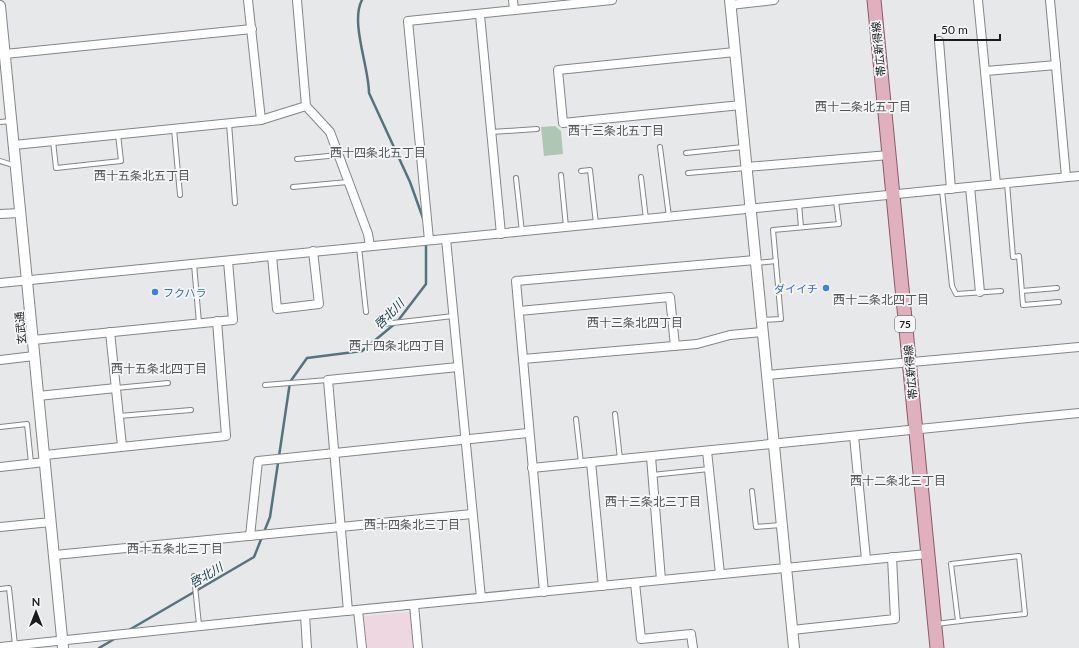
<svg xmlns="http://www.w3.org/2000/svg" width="1079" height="648" viewBox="0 0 1079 648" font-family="Lato,'Noto Sans JP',sans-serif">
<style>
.education{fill:#efd7e1}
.green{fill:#b0c6b4}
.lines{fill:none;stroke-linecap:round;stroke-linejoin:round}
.stream{stroke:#56737b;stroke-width:2.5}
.service-casing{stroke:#848586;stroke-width:6}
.minor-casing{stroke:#848586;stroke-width:10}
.tertiary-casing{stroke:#848586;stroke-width:12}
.primary-casing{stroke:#8d5969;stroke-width:15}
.service{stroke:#fff;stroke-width:4}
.minor{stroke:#fff;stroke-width:8}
.tertiary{stroke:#fff;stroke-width:10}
.primary{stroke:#e0b0be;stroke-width:13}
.shop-dot{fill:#3f7fe0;stroke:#f4f6f7;stroke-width:1.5}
.labels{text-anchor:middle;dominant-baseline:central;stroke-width:3.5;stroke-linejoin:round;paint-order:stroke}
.shield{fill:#f4f6f7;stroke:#5b5d5d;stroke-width:1}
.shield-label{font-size:10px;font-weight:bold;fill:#1a1b1b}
.street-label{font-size:11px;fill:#1a1b1b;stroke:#f4f6f7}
.shop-label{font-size:11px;fill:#366cbe;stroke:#f4f6f7;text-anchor:end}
.neighbourhood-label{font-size:12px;fill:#545556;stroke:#f4f6f7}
.water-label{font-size:12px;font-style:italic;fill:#143a44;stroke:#f4f6f7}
</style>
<rect width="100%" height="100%" fill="#e7e8ea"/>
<polygon class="education" points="410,612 413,648 367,648 364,616"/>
<polygon class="green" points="555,126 561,131 563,154 544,156 541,127"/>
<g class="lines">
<g class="stream">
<path d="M362,0c-12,22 7,67 7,93l41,89 14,39"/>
<polyline points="129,630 254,557 270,517 290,382 307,358 362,351 397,322 426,284 426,241"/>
<polyline points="99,648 116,638"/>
</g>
<defs>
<g id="service">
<polyline points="0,122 12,121"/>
<polyline points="229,123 235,203"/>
<polyline points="174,129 180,195"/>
<polyline points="491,132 537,129"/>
<polyline points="53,141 56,168 121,161 118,134"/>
<polyline points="660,147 669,217"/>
<polyline points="686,153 743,147"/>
<polyline points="297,159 339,155"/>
<polyline points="0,161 16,166"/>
<polyline points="581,171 590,170 596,224"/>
<polyline points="688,173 746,168"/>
<polyline points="561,175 566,227"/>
<polyline points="641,177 646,219"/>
<polyline points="516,178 522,232"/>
<polyline points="1007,183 1013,257 1019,256 1023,305 1059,302"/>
<polyline points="293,187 348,182"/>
<polyline points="942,190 952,286 956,294 1001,291"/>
<polyline points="799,204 801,227"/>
<polyline points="359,247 366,312"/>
<polyline points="756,263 776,261"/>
<polyline points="194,264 199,323"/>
<polyline points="1022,291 1057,288"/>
<polyline points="762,320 781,319 773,230 839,224 836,201"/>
<polyline points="384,324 453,316"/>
<polyline points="265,385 328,380"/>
<polyline points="116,388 168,383"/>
<polyline points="615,414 620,459"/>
<polyline points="119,416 191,410"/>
<polyline points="576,419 581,463"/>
<polyline points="0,427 27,424 31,463"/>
<polyline points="652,475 709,469"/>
<polyline points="752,491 756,527 781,525"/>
<polyline points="194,576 199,625"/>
<polyline points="0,589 9,588 15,645"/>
<path d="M937,624c29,-4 59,-7 88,-10l-6,-58 -68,8 7,57"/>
</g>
<g id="minor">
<polyline points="248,0 261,120"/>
<polyline points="297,0 306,106 330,132 368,234 370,246"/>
<polyline points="513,0 514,10"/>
<polyline points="978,0 996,184"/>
<polyline points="1050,0 1066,177"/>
<polyline points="730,5 774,0"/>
<polyline points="480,15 501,234"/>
<polyline points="939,41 951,189"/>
<polyline points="735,52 558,70 563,123 741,105"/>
<polyline points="5,54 252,29"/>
<polyline points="986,71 1056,65"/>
<polyline points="14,145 261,120 306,106"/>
<polyline points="746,167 889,155"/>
<polyline points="970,187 980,292"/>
<polyline points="0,214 20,213"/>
<polyline points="446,239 481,598"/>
<polyline points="429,240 408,21 612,0"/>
<polyline points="272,256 277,309 319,304 313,251"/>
<polyline points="0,283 1079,176"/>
<polyline points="519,311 670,297 675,346"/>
<polyline points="110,332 122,446"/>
<polyline points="33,340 233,320 228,261"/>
<polyline points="523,359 516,281 755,260"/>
<polyline points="0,360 34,356"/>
<polyline points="767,375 1079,347"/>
<polyline points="38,396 116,388"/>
<polyline points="854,436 866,559"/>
<polyline points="707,451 720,574"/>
<polyline points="45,455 226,436 217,321"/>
<polyline points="651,457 661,580"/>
<polyline points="591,462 603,586"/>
<polyline points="0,467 45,462"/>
<polyline points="532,468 1079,413"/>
<polyline points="0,527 51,522"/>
<polyline points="250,536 258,461 528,433"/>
<polyline points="55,555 472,514"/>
<polyline points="635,583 641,639 691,634 693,648"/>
<polyline points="544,592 523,359 697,344 730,335 762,332"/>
<polyline points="414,605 418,648"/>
<polyline points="358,610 362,648"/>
<polyline points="348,611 328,380 458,367"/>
<polyline points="305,615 307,648"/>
<polyline points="792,630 895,619 892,557"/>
<polyline points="0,647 305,615 927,554"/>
</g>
<g id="tertiary">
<polyline points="730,0 794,648"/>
<polyline points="0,6 63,648"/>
</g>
<polyline id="primary" points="874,0 937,648"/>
</defs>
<use href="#service" class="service-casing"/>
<use href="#minor" class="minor-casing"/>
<use href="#tertiary" class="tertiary-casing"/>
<use href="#primary" class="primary-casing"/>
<use href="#service" class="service"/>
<use href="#minor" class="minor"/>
<use href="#tertiary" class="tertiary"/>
<use href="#primary" class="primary"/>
</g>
<g class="shop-dot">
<circle cx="826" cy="288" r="4"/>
<circle cx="155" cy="292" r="4"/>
</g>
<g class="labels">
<rect class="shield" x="895" y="316" width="20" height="16" rx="3"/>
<g class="shield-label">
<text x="905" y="324">75</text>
</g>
<g class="street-label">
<text transform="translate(878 49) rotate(-96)">帯広新得線</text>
<text transform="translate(20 328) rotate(-95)">玄武通</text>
<text transform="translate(910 372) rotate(-95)">帯広新得線</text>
</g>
<g class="shop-label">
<text x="818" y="288">ダイイチ</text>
<text x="163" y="292" text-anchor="start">フクハラ</text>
</g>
<g class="neighbourhood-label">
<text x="863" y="106">西十二条北五丁目</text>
<text x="616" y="130">西十三条北五丁目</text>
<text x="378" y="152">西十四条北五丁目</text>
<text x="142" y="175">西十五条北五丁目</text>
<text x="881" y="299">西十二条北四丁目</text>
<text x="635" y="322">西十三条北四丁目</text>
<text x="397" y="345">西十四条北四丁目</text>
<text x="159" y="368">西十五条北四丁目</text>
<text x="898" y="480">西十二条北三丁目</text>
<text x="653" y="501">西十三条北三丁目</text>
<text x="412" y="524">西十四条北三丁目</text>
<text x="175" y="548">西十五条北三丁目</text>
</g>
<g class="water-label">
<text transform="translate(389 314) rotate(-46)">啓北川</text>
<text transform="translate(206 575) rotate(-31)">啓北川</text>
</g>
</g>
<g transform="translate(36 612)" stroke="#f4f6f7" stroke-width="3" paint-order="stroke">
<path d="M0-3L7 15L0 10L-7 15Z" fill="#1a1b1b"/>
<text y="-6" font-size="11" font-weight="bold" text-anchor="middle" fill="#1a1b1b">N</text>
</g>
<path d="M935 34v6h65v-6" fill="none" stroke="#1a1b1b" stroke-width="2"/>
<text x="941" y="34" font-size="12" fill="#1a1b1b" stroke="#f4f6f7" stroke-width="3" paint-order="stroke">50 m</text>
</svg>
